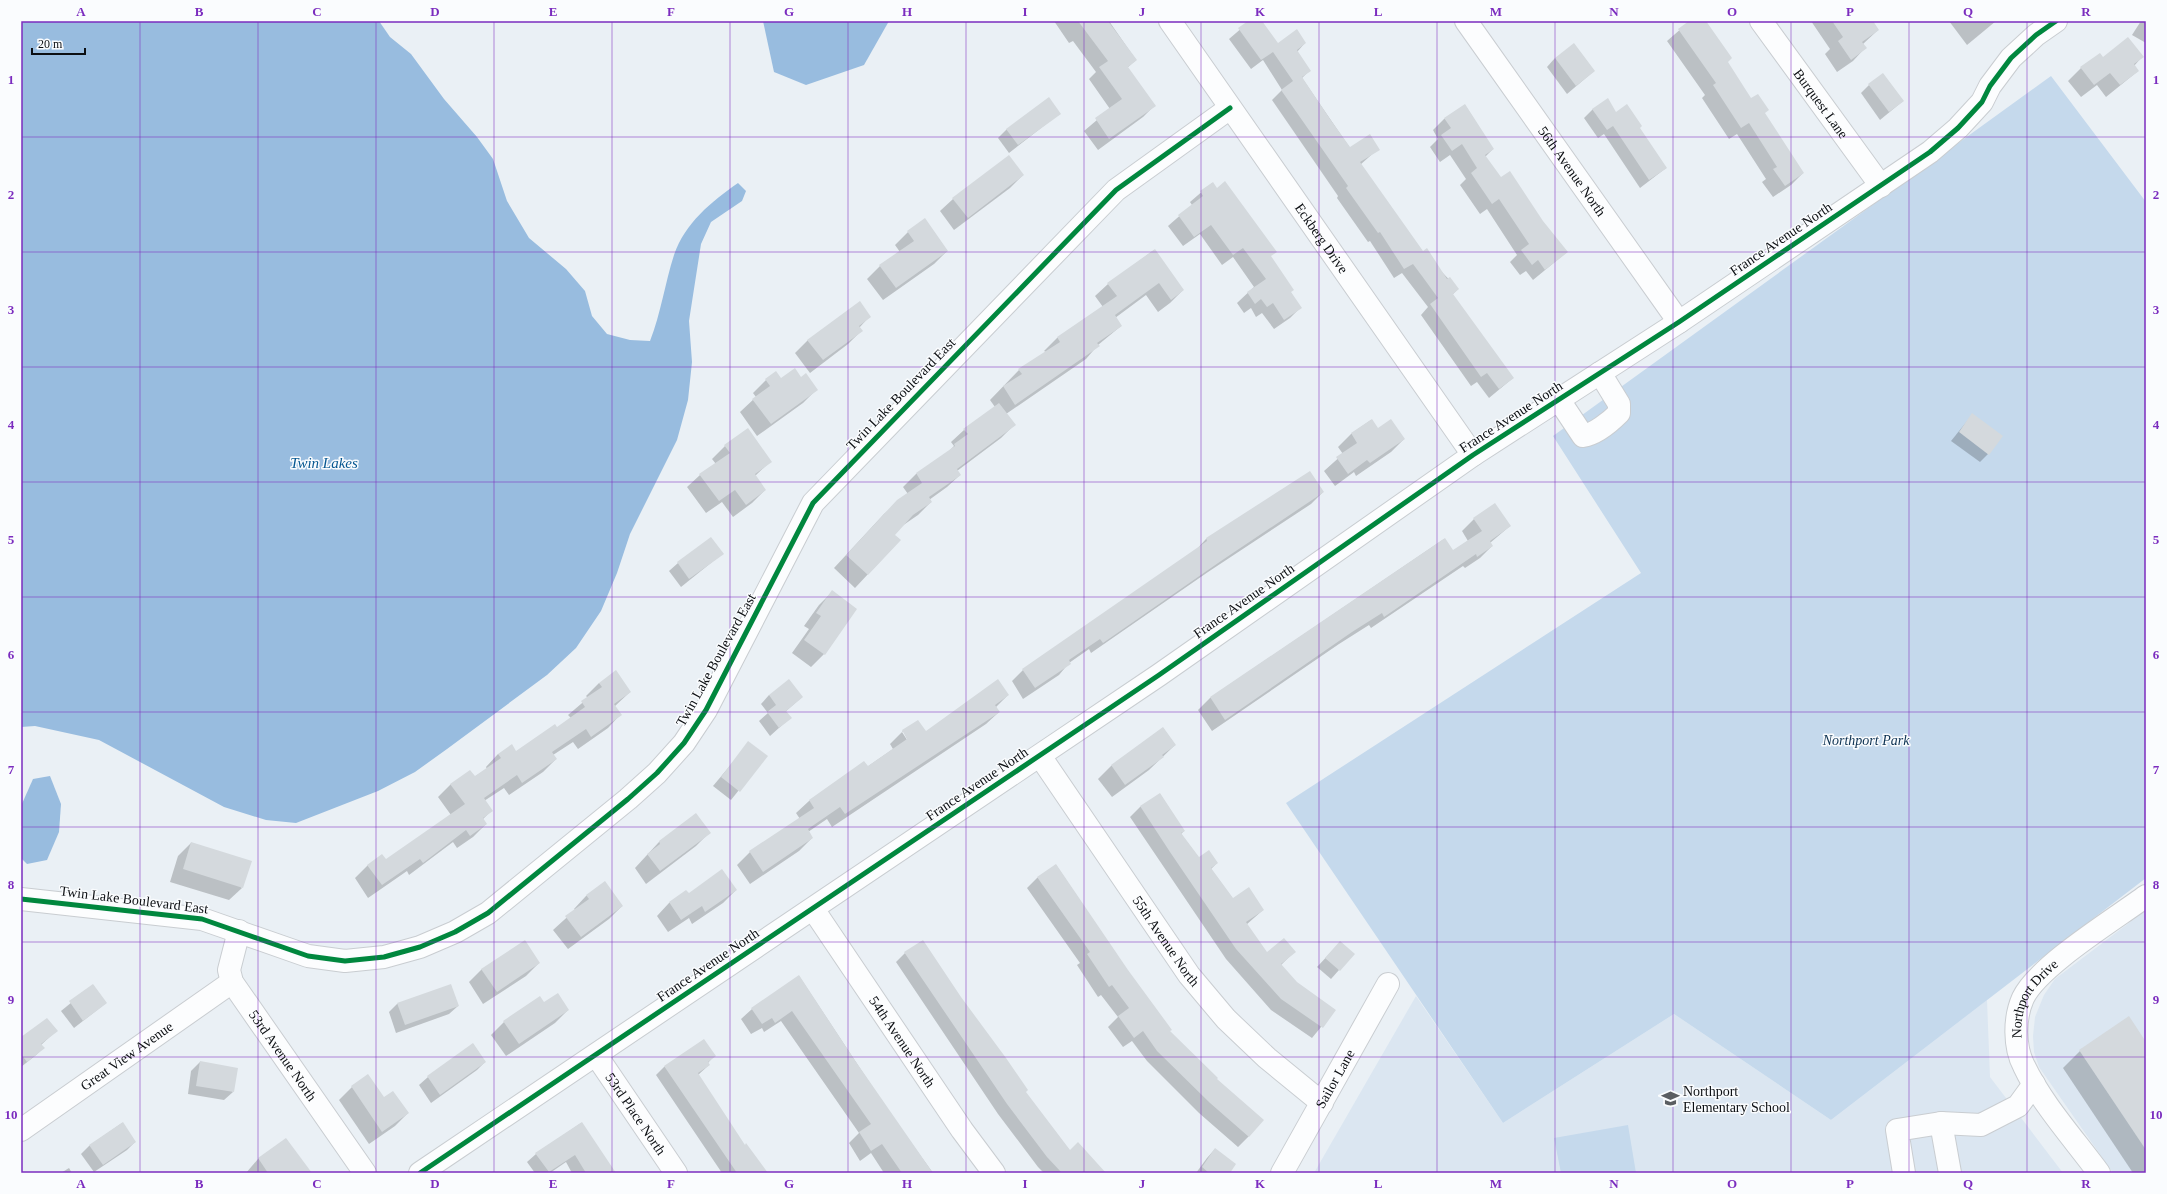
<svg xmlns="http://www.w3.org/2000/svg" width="2167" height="1194" viewBox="0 0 2167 1194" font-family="Georgia,serif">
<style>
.built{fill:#dbe6f1}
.green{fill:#c5d9ec}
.water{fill:#98bcdf}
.shadow{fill:#0003;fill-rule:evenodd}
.building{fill:#d4d9dd}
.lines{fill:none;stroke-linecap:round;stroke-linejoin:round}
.minor-casing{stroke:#c9cdd1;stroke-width:24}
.minor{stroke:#fcfdfe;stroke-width:22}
.cycleway-casing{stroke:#fafcfe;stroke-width:8}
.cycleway{stroke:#00873e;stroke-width:5}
.grid{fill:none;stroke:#7b2cbf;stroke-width:1;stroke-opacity:0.55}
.labels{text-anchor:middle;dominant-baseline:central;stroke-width:3;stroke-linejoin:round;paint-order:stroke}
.street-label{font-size:14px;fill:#0c0f13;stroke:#fafcfe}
.park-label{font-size:14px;font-style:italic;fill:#0c3151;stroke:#fafcfe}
.poi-label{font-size:14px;fill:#0c0f13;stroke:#fafcfe;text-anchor:start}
.water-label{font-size:15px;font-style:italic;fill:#065791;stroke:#fafcfe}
.neatline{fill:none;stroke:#7b2cbf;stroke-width:1.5}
.grid-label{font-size:13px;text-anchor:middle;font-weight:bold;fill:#7b2cbf}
</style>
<rect width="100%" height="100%" fill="#eaf0f5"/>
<g class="built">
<polygon points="2146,910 2146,1173 2113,1173 2039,1067 2034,1052 2033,1036 2035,1017 2044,995 2055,979"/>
<polygon points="1416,996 1503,1123 1674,1014 1831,1120 1987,1000 1990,1077 2063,1173 1314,1173"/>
</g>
<g class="green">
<polygon points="2051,76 2146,202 2146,878 1831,1120 1674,1014 1503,1123 1286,803 1641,573 1553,436"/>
<polygon points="1628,1125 1636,1173 1561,1173 1554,1138"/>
</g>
<g class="water">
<path d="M21,21h358l11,16 21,17 33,45 33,38 16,22 14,42 22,37 37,31 19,22 7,25 15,18 23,6 20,1c11,-28 15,-58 24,-86 11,-32 37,-53 64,-72l8,8 -4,10 -31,21 -10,22 -12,77 3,41 -4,38 -11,40 -47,94 -13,39 -16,38 -25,37 -29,27 -100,74 -32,23 -37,19 -82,32 -30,-3 -42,-13 -125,-67 -64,-14 -14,1z"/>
<polygon points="763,21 889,21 864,65 806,85 774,72"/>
<polygon points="50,776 61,804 59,832 47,860 27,864 21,858 21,806 33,779"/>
</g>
<g class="shadow">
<polygon points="1054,21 1109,21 1136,60 1127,68 1154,106 1143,117 1098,150 1084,131 1110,109 1089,79 1096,72 1073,41 1069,43"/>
<polygon points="1250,21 1261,21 1277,44 1305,43 1297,52 1309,71 1302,78 1350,148 1378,149 1360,165 1423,252 1458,289 1452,295 1513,378 1489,398 1477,382 1471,386 1421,315 1428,307 1402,273 1394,278 1370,241 1368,242 1337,198 1338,196 1272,100 1282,90 1263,60 1251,69 1229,39"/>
<polygon points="1690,21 1704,21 1727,63 1751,100 1764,114 1803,173 1791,185 1773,197 1762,182 1766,179 1737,134 1729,139 1702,98 1705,95 1667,41"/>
<polygon points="1811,21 1872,21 1878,30 1863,44 1865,48 1853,61 1837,72 1825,54 1830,49"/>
<polygon points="1949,21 1996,21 1967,45"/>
<polygon points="2141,21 2146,21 2146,43 2132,35"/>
<polygon points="2142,57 2134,66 2138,71 2106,97 2097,85 2081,97 2068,81 2081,68 2103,58"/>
<polygon points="1555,58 1594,71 1567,94 1547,67"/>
<polygon points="1869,85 1903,101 1880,120 1861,93"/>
<polygon points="1465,105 1493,149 1485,157 1500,179 1542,221 1567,252 1533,280 1526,271 1520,275 1510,262 1517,255 1487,209 1480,214 1460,185 1466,179 1450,155 1440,162 1430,147 1438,139 1433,130 1444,119"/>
<polygon points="1593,109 1639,128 1666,168 1640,188 1604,134 1598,138 1584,118"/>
<polygon points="1059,114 1009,153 998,138 1007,129"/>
<polygon points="1023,175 1010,188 954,230 940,211 953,199"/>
<polygon points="1212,183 1270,257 1300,308 1290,318 1274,329 1262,313 1256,317 1251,308 1244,313 1237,303 1254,287 1233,257 1222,265 1200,234 1183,246 1168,226 1192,205 1190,202"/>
<polygon points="925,220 947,251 934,264 883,300 867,279 880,266 900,252 895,245 908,232"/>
<polygon points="1154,250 1183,290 1170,303 1158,312 1146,295 1115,318 1121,326 1098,345 1086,359 1006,414 1014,425 1001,438 957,471 960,475 947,487 929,500 931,502 918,515 902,526 894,535 900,540 855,588 834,568 884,514 908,494 903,487 916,474 947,453 954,446 951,442 964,430 995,407 990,400 1019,370 1046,352 1044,351 1057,338 1103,307 1095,296 1108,284"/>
<polygon points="870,316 859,328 861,331 848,344 810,373 795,353 808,340"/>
<polygon points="801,378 816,390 803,403 757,436 740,412 756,397 753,393 766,380"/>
<polygon points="1972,415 1988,454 1980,462 1951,441"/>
<polygon points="1371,420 1378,429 1404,439 1391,452 1356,476 1354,472 1335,486 1324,471 1343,454 1338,447 1351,434"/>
<polygon points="725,446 770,462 755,476 765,490 752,503 733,517 722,502 706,513 687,487 700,475 716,464 712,459"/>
<polygon points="1323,492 1311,504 1208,572 1091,653 1089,649 1069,663 1059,675 1023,699 1012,681 1023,670 1196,550 1206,539"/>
<polygon points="1474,519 1510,526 1490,543 1492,546 1480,558 1465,568 1463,566 1371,628 1369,625 1339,644 1212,731 1198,710 1210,698 1444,539 1453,551 1468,541 1462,531"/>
<polygon points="722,554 681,587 669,571 678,563"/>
<polygon points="832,592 824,654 811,667 792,653 809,629 804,626 819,605"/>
<polygon points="599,683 630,692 614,707 620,715 608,728 578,749 573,742 553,755 556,759 543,772 509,795 504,788 484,801 491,811 482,820 486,824 473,837 457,848 453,842 409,875 407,871 368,898 355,878 368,865 386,861 451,815 438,797 451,784 474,777 487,769 486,767 498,754 516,752 557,729 571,718 568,715 588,698 586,696"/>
<polygon points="769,695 802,697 785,712 790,718 770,736 759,721 768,713 761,704"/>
<path d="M1008,695l-12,12 3,5 -13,12 -154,103 -5,-8 -19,13 4,6 -13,13 -49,33 -13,-19 13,-13 50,-33 -4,-6 13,-12 55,-39 3,5 26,-18 -3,-5 13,-13 23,1zM902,732h2l5,11z"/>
<polygon points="1163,728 1175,745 1149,770 1112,797 1098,779 1111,766"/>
<polygon points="749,743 766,756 731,800 713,786"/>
<polygon points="1160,794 1184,831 1181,834 1199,858 1217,863 1211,869 1233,899 1263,910 1246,925 1267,954 1294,952 1281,965 1296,983 1335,1010 1312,1038 1271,1010 1226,959 1130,817 1140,807"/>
<polygon points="696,815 709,833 696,846 646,884 635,868 659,842"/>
<polygon points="191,843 242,888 229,900 170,882 178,856"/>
<polygon points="1056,865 1168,1032 1215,1079 1249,1136 1238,1147 1199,1113 1147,1061 1132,1041 1123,1047 1108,1027 1118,1017 1101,995 1098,997 1077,965 1080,963 1027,888 1037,878"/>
<polygon points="604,883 622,906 609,919 568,949 553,930 575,910 574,909 586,896"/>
<polygon points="736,890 723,903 692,924 689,918 668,932 657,916 669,903 686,891 689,894"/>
<polygon points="1332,951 1339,970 1331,979 1317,967"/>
<polygon points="905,953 1025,1092 1070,1151 1104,1173 1044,1173 1038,1167 998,1114 896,962"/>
<polygon points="539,963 526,976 483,1004 469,982 482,969"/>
<polygon points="799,976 889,1112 933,1173 884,1173 871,1153 860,1161 849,1143 859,1133 781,1021 764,1032 762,1028 751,1034 741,1019 752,1009"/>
<polygon points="93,985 106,1003 74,1028 61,1011"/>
<polygon points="397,1004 458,1006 449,1014 396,1033 389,1012"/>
<polygon points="568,1010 555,1023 506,1056 491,1035 504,1022"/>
<polygon points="56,1031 41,1045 43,1048 36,1055 21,1067 21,1038"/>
<polygon points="704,1040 714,1056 708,1063 709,1065 698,1075 744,1146 767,1173 722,1173 656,1075 664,1067"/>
<polygon points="473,1044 485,1062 477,1070 431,1103 419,1085 428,1077"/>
<polygon points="2146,1044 2146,1173 2133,1173 2063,1068 2080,1051"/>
<polygon points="200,1062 233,1092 224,1100 188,1094 191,1071"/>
<polygon points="352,1087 408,1113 395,1126 369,1144 339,1100"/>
<polygon points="122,1123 135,1142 127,1150 94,1172 81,1154 89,1146"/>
<polygon points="581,1123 615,1173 572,1173 566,1162 550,1173 535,1173 527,1162 536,1154"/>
<polygon points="286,1139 310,1173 246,1173 258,1159"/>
<polygon points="1215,1149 1228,1173 1196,1173 1207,1158"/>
<polygon points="69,1168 72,1173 61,1173"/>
</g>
<g class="building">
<polygon points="1078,21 1108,21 1137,60 1128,67 1156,106 1109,139 1095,118 1122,99 1099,67 1108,61"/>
<polygon points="1248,21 1262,21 1278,43 1297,29 1306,43 1297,50 1311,71 1302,77 1330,119 1350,147 1370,134 1380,150 1360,162 1423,251 1427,248 1447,279 1450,277 1459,289 1453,294 1514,378 1499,389 1487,373 1481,377 1430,304 1438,298 1422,276 1413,264 1404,269 1380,232 1378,233 1346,188 1348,186 1281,90 1293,81 1273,52 1261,60 1238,28"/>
<polygon points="1689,21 1706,21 1732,58 1728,62 1751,98 1758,94 1769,110 1765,113 1804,173 1785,186 1773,169 1777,167 1749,123 1741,128 1713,85 1716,83 1678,29"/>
<polygon points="1832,21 1873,21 1879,30 1862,42 1867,48 1851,60 1838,41 1843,37"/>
<polygon points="2128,37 2144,57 2134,64 2139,71 2120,85 2110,73 2094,85 2080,67 2100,53 2103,57"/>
<polygon points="1574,43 1595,71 1576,86 1555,58"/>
<polygon points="1883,73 1904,101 1889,112 1868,84"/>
<polygon points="1049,97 1061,114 1018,145 1006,129"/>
<polygon points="1608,98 1616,112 1627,104 1642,126 1640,128 1667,168 1649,180 1613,126 1607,130 1592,109"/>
<polygon points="1465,104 1494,149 1485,155 1501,177 1510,171 1543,221 1568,252 1545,270 1538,260 1532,265 1521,250 1529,244 1499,199 1492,204 1471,173 1477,168 1462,144 1452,151 1441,135 1451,128 1444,118"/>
<polygon points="1009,155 1024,175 968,218 952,198"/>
<polygon points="1225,181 1277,252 1271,256 1294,290 1291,292 1302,308 1284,320 1273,303 1267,307 1261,299 1255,304 1247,292 1266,279 1243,248 1233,255 1211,225 1194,237 1178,215 1203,196 1200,191 1213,182 1217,188"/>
<polygon points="925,218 948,251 896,288 879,265 914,241 907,231"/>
<polygon points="1155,249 1184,290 1171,300 1159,283 1115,315 1122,326 1097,343 1100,346 1015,405 1003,386 1022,374 1018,369 1060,342 1057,337 1117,296 1107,283"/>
<polygon points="860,301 871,317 859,326 863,331 823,360 807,340"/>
<polygon points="795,368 801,377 806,373 818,390 771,424 752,399 770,386 765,379 776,371 781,378"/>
<polygon points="999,403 1016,425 957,469 961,475 929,497 932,502 913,515 895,535 901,540 868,575 846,555 897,500 922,483 916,473 955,446 954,444 968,434 963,429"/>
<polygon points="1972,413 2003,436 1989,455 1959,432"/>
<polygon points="1372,419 1378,428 1391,419 1405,439 1370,463 1367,460 1348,474 1336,457 1357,443 1351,433"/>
<polygon points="748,428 772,462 755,474 766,490 746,505 735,490 719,501 699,474 730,453 724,445"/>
<polygon points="1310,471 1324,492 1221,561 1103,643 1100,639 1069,660 1071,664 1035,688 1022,669 1207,541 1206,538"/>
<polygon points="1495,503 1511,526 1490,541 1493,546 1477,557 1476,554 1384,617 1382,613 1352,632 1225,720 1210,697 1445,538 1453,550 1482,531 1473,518"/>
<polygon points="711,537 724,554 689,579 677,562"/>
<polygon points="832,590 857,609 825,655 804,640 821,616 816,613"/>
<polygon points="616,670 631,692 614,704 622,715 591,737 586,729 552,752 557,759 522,783 517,775 484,798 493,811 483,818 487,824 470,836 466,830 423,863 420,859 382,885 367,865 382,854 386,859 465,804 450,784 470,770 475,776 501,758 498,754 512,744 516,751 555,724 557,727 585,707 581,701 602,687 599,683"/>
<polygon points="789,679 803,697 786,711 792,718 779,728 767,712 776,705 769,695"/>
<polygon points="998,679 1009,695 995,705 1000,712 845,814 840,807 808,829 813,838 763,872 749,851 814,808 809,800 864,761 868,766 907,739 902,730 918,720 926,731"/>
<polygon points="1163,727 1176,745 1162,755 1164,757 1125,785 1111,765"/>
<polygon points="748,741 768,756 740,792 721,777"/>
<polygon points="1160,793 1185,831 1181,833 1199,857 1209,850 1218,863 1211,868 1233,898 1249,887 1264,910 1246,922 1267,952 1284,938 1296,952 1281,964 1297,982 1336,1010 1323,1028 1281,999 1236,949 1170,852 1140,806"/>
<polygon points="696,813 711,833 660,871 647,854 660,844 659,841"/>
<polygon points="191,842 252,861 243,888 183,869"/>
<polygon points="1056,864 1128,970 1172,1030 1170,1031 1218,1078 1217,1079 1264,1120 1249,1137 1210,1103 1157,1051 1143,1031 1134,1038 1118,1016 1129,1008 1112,985 1109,987 1087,954 1090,952 1037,877"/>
<polygon points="722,869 737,890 705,912 702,906 681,920 669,902 686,890 689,893"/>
<polygon points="605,881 623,906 581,937 565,916 589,899 586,895"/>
<polygon points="525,940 540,963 497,992 481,969"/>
<polygon points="923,940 961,997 1006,1058 1028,1090 1026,1092 1070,1150 1078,1142 1106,1173 1062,1173 1047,1157 1007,1104 904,952"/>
<polygon points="1340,941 1355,954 1340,971 1325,958"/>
<polygon points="799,975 854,1059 933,1173 902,1173 882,1144 871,1151 859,1132 871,1124 792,1011 775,1023 772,1018 762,1024 751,1008"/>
<polygon points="93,984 107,1003 83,1021 69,1001"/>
<polygon points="451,984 459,1006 405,1025 397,1003"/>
<polygon points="558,993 569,1010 519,1044 503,1021 540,996 544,1002"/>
<polygon points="2129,1016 2146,1042 2146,1150 2079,1050"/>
<polygon points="47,1018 58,1031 41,1044 45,1048 27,1062 21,1054 21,1037"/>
<polygon points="704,1039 716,1056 708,1062 710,1065 698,1073 745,1145 746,1143 768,1173 737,1173 664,1066"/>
<polygon points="473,1043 486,1062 440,1095 427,1076"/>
<polygon points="200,1061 238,1068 234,1092 196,1086"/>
<polygon points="368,1074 384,1097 393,1091 409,1113 382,1132 351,1086"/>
<polygon points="123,1122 136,1142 103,1165 89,1145"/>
<polygon points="582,1122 616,1173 586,1173 575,1155 549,1172 535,1153"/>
<polygon points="286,1138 312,1173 268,1173 258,1158"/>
<polygon points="1215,1148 1236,1164 1230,1173 1209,1173 1202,1167"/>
</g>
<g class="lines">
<defs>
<g id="minor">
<path id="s1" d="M1170,21l303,434"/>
<path id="s2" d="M1466,21l213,301"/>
<path id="s3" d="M1761,21l120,165"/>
<path d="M1559,400l24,36c12,-2 27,-14 36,-23v-9l-19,-31"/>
<path id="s4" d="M1040,756l149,219 37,44 41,39 55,45"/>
<polyline points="21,899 202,919 308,956 345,961 384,957 420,947 455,932 488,913 628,799 657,773 684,743 706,710 813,503 1116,190 1230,108"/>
<path id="s5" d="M813,909l149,221 32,43"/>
<path id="s6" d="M239,931l-10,39 3,12 133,191"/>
<path id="s7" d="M596,1055l80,118"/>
<polyline points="1941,1123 1950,1173"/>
<path id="s8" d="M21,1130l211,-148"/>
<polyline points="420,1173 1159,675 1473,455 1679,322 1930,152 1958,128 1982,102 1990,86 2011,58 2036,35 2056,21"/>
<path id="s9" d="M1282,1173l106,-189"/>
<polyline points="1904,1173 1897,1130 1941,1123 1981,1125 2018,1106 2034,1084"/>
<path id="s10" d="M2099,1173c-25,-34 -57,-69 -75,-107 -10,-19 -10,-48 -1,-68 15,-32 92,-79 123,-102"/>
</g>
</defs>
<use href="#minor" class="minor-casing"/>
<use href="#minor" class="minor"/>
<defs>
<g id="cycleway">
<polyline points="21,899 202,919 308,956 345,961 384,957 420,947 455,932 488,913 628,799 657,773 684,743 706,710 813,503 1116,190 1230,108"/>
<polyline points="420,1173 1159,675 1473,455 1679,322 1930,152 1958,128 1982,102 1990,86 2011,58 2036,35 2056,21"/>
</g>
</defs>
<use href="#cycleway" class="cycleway-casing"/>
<use href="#cycleway" class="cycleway"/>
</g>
<path class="grid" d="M140,21v1152M258,21v1152M376,21v1152M494,21v1152M612,21v1152M730,21v1152M848,21v1152M966,21v1152M1084,21v1152M1201,21v1152M1319,21v1152M1437,21v1152M1555,21v1152M1673,21v1152M1791,21v1152M1909,21v1152M2027,21v1152M21,137h2125M21,252h2125M21,367h2125M21,482h2125M21,597h2125M21,712h2125M21,827h2125M21,942h2125M21,1057h2125"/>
<defs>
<symbol id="school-bare" viewBox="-9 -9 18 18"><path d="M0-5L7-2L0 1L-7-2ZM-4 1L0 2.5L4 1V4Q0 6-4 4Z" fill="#5a5e62" stroke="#fafcfe" stroke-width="2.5" paint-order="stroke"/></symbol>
</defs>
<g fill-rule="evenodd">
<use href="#school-bare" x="1658" y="1086" width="25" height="25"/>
</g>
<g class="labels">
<g class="street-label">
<text stroke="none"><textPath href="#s3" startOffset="102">Burquest Lane</textPath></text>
<text stroke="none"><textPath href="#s2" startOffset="184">56th Avenue North</textPath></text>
<text stroke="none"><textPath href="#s1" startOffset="265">Eckberg Drive</textPath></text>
<text transform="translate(1781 239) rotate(-34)">France Avenue North</text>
<text transform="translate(901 394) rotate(-46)">Twin Lake Boulevard East</text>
<text transform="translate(1511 417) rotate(-33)">France Avenue North</text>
<text transform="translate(1244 601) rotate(-35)">France Avenue North</text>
<text transform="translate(716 660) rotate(-61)">Twin Lake Boulevard East</text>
<text transform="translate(977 784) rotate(-34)">France Avenue North</text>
<text transform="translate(134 900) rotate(7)">Twin Lake Boulevard East</text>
<text stroke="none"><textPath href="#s4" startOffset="224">55th Avenue North</textPath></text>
<text transform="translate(708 965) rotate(-34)">France Avenue North</text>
<text stroke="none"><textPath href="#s10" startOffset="205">Northport Drive</textPath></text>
<text stroke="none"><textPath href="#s5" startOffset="160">54th Avenue North</textPath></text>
<text stroke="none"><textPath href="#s8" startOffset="129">Great View Avenue</textPath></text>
<text stroke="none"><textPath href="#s6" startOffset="142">53rd Avenue North</textPath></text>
<text stroke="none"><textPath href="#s9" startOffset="108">Sailor Lane</textPath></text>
<text stroke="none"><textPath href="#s7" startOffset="71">53rd Place North</textPath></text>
</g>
<g class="park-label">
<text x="1866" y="740">Northport Park</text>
</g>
<g class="poi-label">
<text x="1683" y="1091">Northport<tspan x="1683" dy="16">Elementary School</tspan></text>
</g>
<g class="water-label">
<text x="324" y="463">Twin Lakes</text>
</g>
</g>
<rect width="2167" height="1194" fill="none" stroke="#fafcfe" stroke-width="44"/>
<path d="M32 48v6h53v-6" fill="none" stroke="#0c0f13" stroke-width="2"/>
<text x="38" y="48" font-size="12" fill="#0c0f13" stroke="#fafcfe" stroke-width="3" paint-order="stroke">20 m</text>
<rect x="22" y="22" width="2123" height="1150" class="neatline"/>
<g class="grid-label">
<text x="81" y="16">A</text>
<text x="199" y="16">B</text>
<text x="317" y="16">C</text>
<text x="435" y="16">D</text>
<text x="553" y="16">E</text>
<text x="671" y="16">F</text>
<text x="789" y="16">G</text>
<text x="907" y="16">H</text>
<text x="1025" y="16">I</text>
<text x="1142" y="16">J</text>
<text x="1260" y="16">K</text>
<text x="1378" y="16">L</text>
<text x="1496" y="16">M</text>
<text x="1614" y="16">N</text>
<text x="1732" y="16">O</text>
<text x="1850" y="16">P</text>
<text x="1968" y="16">Q</text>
<text x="2086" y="16">R</text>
<text x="11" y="84">1</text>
<text x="2156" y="84">1</text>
<text x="11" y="199">2</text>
<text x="2156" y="199">2</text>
<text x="11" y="314">3</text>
<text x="2156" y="314">3</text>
<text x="11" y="429">4</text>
<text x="2156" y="429">4</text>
<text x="11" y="544">5</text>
<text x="2156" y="544">5</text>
<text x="11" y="659">6</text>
<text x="2156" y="659">6</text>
<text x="11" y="774">7</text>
<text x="2156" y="774">7</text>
<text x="11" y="889">8</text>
<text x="2156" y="889">8</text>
<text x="11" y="1004">9</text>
<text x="2156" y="1004">9</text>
<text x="11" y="1119">10</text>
<text x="2156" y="1119">10</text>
<text x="81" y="1188">A</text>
<text x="199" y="1188">B</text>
<text x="317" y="1188">C</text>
<text x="435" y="1188">D</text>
<text x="553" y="1188">E</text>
<text x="671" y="1188">F</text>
<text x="789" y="1188">G</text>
<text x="907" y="1188">H</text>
<text x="1025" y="1188">I</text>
<text x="1142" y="1188">J</text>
<text x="1260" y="1188">K</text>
<text x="1378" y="1188">L</text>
<text x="1496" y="1188">M</text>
<text x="1614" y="1188">N</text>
<text x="1732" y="1188">O</text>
<text x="1850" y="1188">P</text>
<text x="1968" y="1188">Q</text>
<text x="2086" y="1188">R</text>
</g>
</svg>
